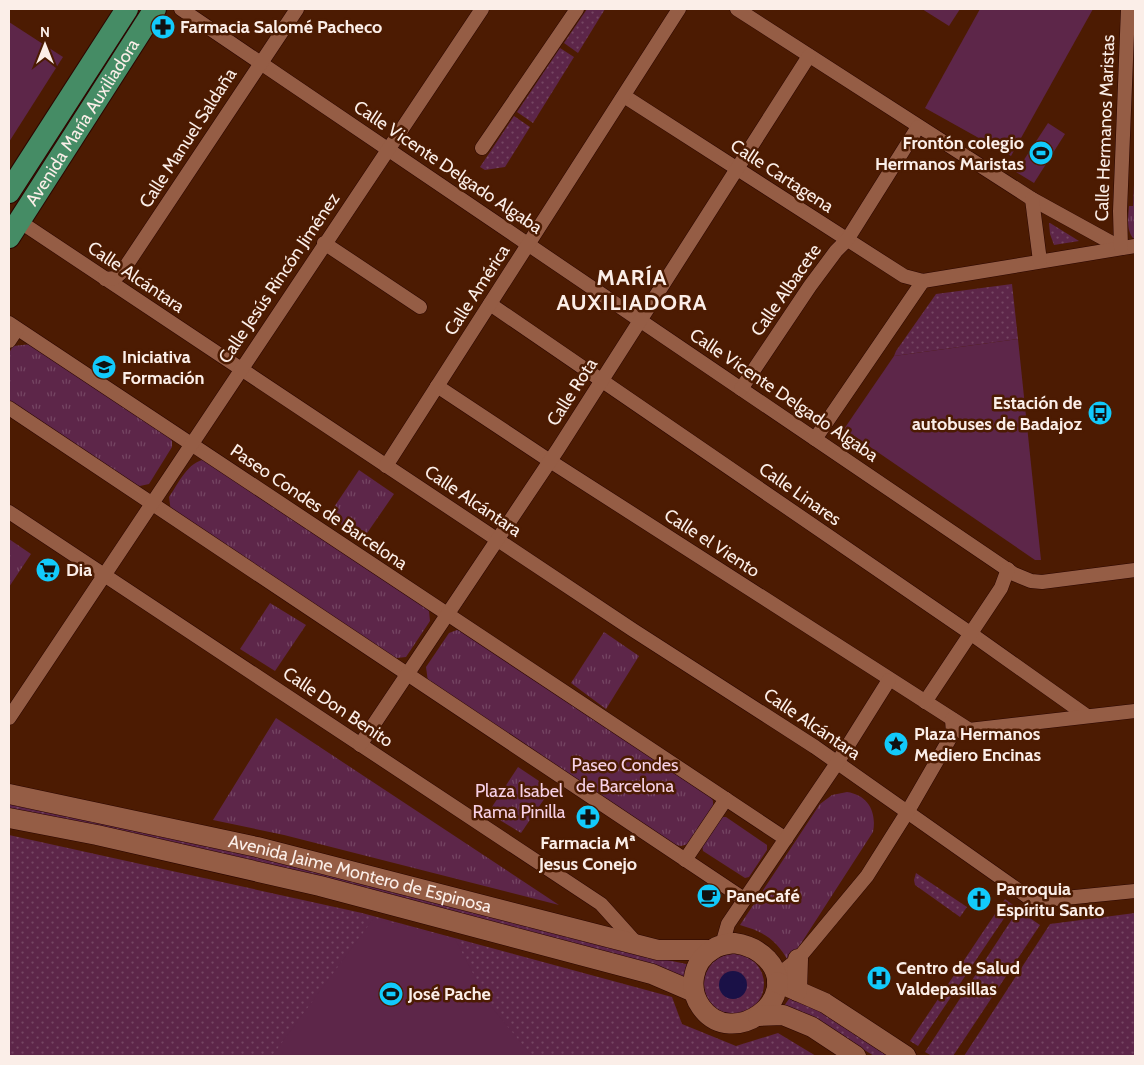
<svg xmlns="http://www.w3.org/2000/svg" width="1144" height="1065" viewBox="0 0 1144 1065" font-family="Cabin,sans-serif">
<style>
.grass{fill:url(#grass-dots)}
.park{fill:url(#park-tufts)}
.pitch{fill:#5d2649}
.water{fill:#1a1147}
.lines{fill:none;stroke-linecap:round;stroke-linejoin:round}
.minor-casing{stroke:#2b0600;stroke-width:15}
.secondary-casing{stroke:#2b0600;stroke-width:21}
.primary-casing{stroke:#2b0600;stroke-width:24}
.minor{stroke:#955d45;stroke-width:14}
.secondary{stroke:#955d45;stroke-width:20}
.primary{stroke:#458c65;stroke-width:22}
.labels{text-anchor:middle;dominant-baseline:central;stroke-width:5;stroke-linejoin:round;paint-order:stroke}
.poi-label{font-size:18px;font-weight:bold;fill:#fbeee8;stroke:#4c1b02;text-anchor:start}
.street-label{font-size:18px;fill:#fbeee8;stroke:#4c1b02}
.park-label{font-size:18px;fill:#f7d1e6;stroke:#4c1b02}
.district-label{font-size:22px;font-weight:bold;letter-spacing:1px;fill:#fbeee8;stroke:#4c1b02}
</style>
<defs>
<pattern id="grass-dots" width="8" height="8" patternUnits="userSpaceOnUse" patternTransform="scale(1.25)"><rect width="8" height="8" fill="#5d2649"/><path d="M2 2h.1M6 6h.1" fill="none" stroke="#754663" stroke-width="1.8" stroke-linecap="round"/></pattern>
<pattern id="park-tufts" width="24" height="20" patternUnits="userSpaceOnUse" patternTransform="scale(1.25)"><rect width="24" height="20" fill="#5d2649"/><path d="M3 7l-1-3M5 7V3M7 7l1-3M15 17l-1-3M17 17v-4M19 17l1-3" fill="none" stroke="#754663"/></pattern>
</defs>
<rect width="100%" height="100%" fill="#4c1b02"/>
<g class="grass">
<polygon points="587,9 605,9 578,53 564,43"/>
<polygon points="560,48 574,57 533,123 517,112"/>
<polygon points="514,116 530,127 505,167 485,170 480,167"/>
<polygon points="1049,223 1050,223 1079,241 1054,245 1050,234"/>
<polygon points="1012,284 1018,339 894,356 896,351 936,294"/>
<polygon points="9,801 332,871 653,957 691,965 687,979 666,969 9,811"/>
<polygon points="9,835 362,913 672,997 682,1024 736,1046 778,1033 816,1056 9,1056"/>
<polygon points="916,873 967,907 960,917 915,885 914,880"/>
<polygon points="1005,899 1013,905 918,1046 910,1041"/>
<polygon points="1018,910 1040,925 953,1056 932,1056 925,1052"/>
<polygon points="1135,913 1135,1056 964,1056 1050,924"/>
<circle cx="734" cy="984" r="30"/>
<polygon points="793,993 892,1056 874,1056 839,1034 784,1006"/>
</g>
<g class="park">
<path d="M1135,163v77c-9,-8 -7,-22 -6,-34h4z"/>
<polygon points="32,344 166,433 172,441 172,447 149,484 140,486 130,484 9,404 9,353 13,346"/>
<path d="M206,459l216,144 7,8 1,10 -24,36 -9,1 -8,-2 -218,-144 -2,-15c10,-14 18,-35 37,-38z"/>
<polygon points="359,470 394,494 363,539 328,516"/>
<polygon points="9,539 31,554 9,587"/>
<polygon points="270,603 306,625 275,671 240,649"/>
<polygon points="457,630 463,630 709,793 713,801 713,809 692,843 681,846 671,844 428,682 426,667 449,633"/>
<polygon points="604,632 639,656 606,709 571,683"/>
<polygon points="276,718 559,905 284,835 213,820"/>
<polygon points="518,767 551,789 521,833 488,813"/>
<path d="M847,792c21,3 30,20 26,40l-84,130c-13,-23 -25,-30 -49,-37l80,-121 12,-9z"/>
<polygon points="719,817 726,817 767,845 767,850 749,877 745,878 703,851 702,845"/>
</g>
<g class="pitch">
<polygon points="922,9 960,9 949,26"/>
<polygon points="980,9 1093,9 1011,156 925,108"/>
<polygon points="9,22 63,57 9,142"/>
<polygon points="1048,123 1065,134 1034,183 1016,172"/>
<polygon points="1018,339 1041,560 1035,560 844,429 894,356"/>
<polygon points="374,918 455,939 489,1004 532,1056 272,1056"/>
</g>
<circle class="water" cx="733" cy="985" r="14"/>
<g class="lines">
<defs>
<g id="minor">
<polyline points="181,9 1014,574 1031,581 1042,582 1135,570"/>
<polyline points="737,9 1032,199 1121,248"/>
<polyline points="624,96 904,276 923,281 1135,246"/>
<polyline points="482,148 577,9"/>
<polyline points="1032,199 1040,261"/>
<polyline points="19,221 633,630 815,747 1028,897 1055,899 1135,891"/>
<polyline points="324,243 420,307"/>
<polyline points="1121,248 1120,211 1128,9"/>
<polyline points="105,279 115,278 122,272 297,9"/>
<polyline points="490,304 970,633 1087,716"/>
<polyline points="9,323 786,839"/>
<polyline points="9,341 17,329"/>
<polyline points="437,386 550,461 968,729"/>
<polyline points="741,389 810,286 836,251 847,240 918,127"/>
<polyline points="9,408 744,899"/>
<polyline points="815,439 923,281"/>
<polyline points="386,466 679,9"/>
<polyline points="9,512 601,904 637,944"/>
<polyline points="925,702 1001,588 1008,569"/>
<polyline points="9,718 482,9"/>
<polyline points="960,731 1135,711"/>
<polyline points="360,745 558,449 809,56"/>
<polyline points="685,860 726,799"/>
<polyline points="722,945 728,924 837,763 889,680"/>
<polyline points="777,976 798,959 867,876 908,811 953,733 952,719"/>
</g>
<g id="secondary">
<path id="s1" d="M9,794l248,53 401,103h53"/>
<polyline points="9,818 97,835 320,886 652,974 694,992"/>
<path d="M734,943c13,2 24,6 33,16 37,39 -35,92 -66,48 -13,-18 -9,-45 11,-57 6,-5 14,-6 22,-7z"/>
<polyline points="777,982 825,1003 906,1056"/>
<polyline points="797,991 798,959"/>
<polyline points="758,1016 783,1015 812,1027 856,1056"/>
</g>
<g id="primary">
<polyline points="9,192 127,9"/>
<path id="s2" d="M9,237l146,-228"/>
</g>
</defs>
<use href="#minor" class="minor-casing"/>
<use href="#secondary" class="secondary-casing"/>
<use href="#primary" class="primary-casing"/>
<use href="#minor" class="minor"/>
<use href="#secondary" class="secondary"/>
<use href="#primary" class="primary"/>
</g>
<defs>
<symbol id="pharmacy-disc" viewBox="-11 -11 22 22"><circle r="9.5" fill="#12cafb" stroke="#4c1b02"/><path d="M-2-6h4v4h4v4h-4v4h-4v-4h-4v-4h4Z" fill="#111"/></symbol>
<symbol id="stadium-disc" viewBox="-11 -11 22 22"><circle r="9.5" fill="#12cafb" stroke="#4c1b02"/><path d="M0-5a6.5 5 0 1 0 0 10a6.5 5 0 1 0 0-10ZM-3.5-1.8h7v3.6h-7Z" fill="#111"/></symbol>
<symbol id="university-disc" viewBox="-11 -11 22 22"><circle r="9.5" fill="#12cafb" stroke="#4c1b02"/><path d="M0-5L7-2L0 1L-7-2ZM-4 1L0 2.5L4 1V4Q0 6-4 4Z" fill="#111"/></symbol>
<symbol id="bus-disc" viewBox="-11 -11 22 22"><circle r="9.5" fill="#12cafb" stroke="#4c1b02"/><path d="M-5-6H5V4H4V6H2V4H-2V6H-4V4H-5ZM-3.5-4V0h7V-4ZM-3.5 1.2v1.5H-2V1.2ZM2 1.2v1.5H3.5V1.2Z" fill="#111"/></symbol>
<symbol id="supermarket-disc" viewBox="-11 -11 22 22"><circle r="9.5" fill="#12cafb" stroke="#4c1b02"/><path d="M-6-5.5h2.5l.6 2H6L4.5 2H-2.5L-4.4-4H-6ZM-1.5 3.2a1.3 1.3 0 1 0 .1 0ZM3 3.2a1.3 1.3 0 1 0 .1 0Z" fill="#111"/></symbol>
<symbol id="sight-disc" viewBox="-11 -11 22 22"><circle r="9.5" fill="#12cafb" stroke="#4c1b02"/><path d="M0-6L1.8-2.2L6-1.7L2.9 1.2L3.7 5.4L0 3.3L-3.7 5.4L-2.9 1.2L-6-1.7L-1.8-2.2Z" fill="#111"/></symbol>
<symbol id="cafe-disc" viewBox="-11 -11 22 22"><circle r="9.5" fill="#12cafb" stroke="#4c1b02"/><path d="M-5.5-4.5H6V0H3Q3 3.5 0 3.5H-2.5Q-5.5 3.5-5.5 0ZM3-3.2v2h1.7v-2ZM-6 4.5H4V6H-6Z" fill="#111"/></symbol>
<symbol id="church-disc" viewBox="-11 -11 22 22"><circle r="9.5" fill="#12cafb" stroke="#4c1b02"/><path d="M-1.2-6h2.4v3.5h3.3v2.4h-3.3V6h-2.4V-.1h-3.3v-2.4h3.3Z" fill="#111"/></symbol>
<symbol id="hospital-disc" viewBox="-11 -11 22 22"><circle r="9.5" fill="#12cafb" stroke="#4c1b02"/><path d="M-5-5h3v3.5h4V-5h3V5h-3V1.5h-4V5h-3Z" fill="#111"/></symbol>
</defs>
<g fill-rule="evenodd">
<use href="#pharmacy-disc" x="149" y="13" width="28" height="28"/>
<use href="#stadium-disc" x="1027" y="139" width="28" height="28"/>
<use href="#university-disc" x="90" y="353" width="28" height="28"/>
<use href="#bus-disc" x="1086" y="399" width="28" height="28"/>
<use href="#supermarket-disc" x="34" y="556" width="28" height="28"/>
<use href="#sight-disc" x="882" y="730" width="28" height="28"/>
<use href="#pharmacy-disc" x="574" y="803" width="28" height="28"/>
<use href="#cafe-disc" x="695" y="882" width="28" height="28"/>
<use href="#church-disc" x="965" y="885" width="28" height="28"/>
<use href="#hospital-disc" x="865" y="964" width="28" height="28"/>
<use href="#stadium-disc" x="377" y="980" width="28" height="28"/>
</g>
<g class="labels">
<g class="poi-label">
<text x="180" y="27">Farmacia Salomé Pacheco</text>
<text x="1024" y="143" text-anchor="end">Frontón colegio<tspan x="1024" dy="21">Hermanos Maristas</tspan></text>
<text x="122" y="357">Iniciativa<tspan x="122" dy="21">Formación</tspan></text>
<text x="1082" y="403" text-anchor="end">Estación de<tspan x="1082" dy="21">autobuses de Badajoz</tspan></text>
<text x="66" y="570">Dia</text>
<text x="914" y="734">Plaza Hermanos<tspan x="914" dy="21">Mediero Encinas</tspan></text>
<text x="588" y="843" text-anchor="middle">Farmacia Mª<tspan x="588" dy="21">Jesus Conejo</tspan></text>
<text x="996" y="889">Parroquia<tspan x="996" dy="21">Espíritu Santo</tspan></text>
<text x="726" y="896">PaneCafé</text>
<text x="896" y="968">Centro de Salud<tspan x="896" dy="21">Valdepasillas</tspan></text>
<text x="408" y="994">José Pache</text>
</g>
<g class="street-label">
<text stroke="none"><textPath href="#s2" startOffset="136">Avenida María Auxiliadora</textPath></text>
<text transform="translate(1105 128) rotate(-88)">Calle Hermanos Maristas</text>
<text transform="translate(188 138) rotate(-57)">Calle Manuel Saldaña</text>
<text transform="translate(448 167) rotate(34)">Calle Vicente Delgado Algaba</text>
<text transform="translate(782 176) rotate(33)">Calle Cartagena</text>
<text transform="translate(136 277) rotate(34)">Calle Alcántara</text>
<text transform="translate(279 278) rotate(-56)">Calle Jesús Rincón Jiménez</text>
<text transform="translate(477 290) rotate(-57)">Calle América</text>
<text transform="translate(786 290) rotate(-55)">Calle Albacete</text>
<text transform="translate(572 392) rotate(-57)">Calle Rota</text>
<text transform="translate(784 395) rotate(34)">Calle Vicente Delgado Algaba</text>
<text transform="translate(800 494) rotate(35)">Calle Linares</text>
<text transform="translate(473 501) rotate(34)">Calle Alcántara</text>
<text transform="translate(319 507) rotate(34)">Paseo Condes de Barcelona</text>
<text transform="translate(712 543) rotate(33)">Calle el Viento</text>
<text transform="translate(338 707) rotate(34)">Calle Don Benito</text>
<text transform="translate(812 724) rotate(34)">Calle Alcántara</text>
<text stroke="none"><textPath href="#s1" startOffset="360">Avenida Jaime Montero de Espinosa</textPath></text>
</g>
<g class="park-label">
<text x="625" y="765">Paseo Condes<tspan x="625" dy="21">de Barcelona</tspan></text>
<text x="519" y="791">Plaza Isabel<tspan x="519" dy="21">Rama Pinilla</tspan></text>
</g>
<g class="district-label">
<text x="632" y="277">MARÍA<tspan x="632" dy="25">AUXILIADORA</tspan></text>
</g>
</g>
<rect width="1144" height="1065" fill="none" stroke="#fbeee8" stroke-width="20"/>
<g transform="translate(45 45)" stroke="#4c1b02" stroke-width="4" paint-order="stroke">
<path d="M0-4L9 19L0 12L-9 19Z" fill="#fbeee8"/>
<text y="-8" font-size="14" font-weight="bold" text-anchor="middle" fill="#fbeee8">N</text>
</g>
</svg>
